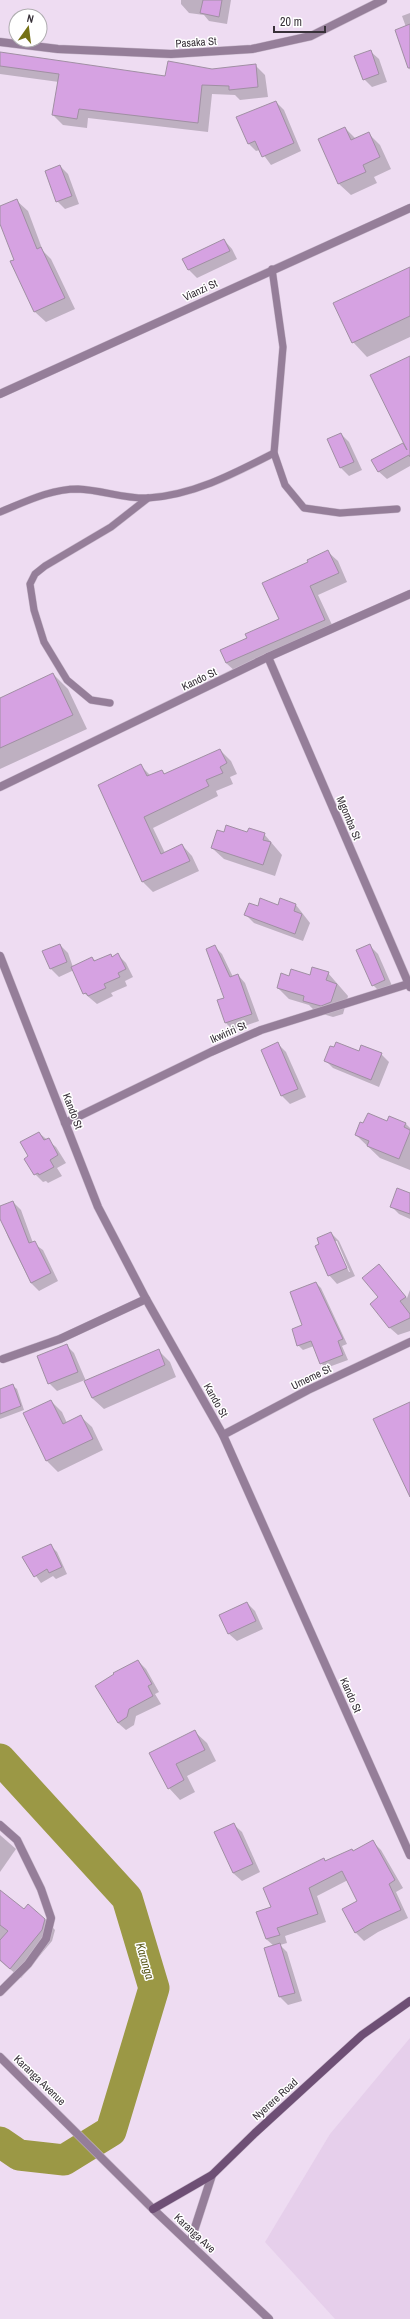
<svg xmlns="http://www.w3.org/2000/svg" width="410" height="2319" viewBox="0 0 410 2319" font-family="'Archivo Narrow',sans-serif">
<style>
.built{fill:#e6cfeb}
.shadow{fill:#0003;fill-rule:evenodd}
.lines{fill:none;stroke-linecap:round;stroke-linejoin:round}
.river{stroke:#9b9845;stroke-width:31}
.building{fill:#d6a2e2;stroke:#a08fa3}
.lane-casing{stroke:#cabacd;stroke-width:8}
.street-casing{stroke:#cabacd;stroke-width:9}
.secondary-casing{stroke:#cabacd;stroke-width:9}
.lane{stroke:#957e99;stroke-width:7}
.street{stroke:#957e99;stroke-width:8}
.secondary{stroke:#6e4f75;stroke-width:8}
.labels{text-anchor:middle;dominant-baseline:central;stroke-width:3;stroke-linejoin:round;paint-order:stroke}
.street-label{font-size:11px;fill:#383139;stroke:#fff}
.water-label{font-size:12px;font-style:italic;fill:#595719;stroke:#fff}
</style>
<rect width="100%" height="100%" fill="#eedcf2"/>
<polygon class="built" points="410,2038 410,2319 335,2319 265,2242 330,2134"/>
<g class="shadow">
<polygon points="181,0 231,0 227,24 209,21 204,15 189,13 181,4"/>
<polygon points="410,13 410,70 396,30 406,27 402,16"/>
<polygon points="370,51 379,59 387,82 372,87 364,79"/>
<polygon points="0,53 165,77 255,65 265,75 268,97 240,100 235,95 212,94 208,132 88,118 87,128 63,125 53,115 59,82 0,74"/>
<polygon points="276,102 284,110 301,151 271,165 260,150 256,151 248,143"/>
<polygon points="345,128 356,139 368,133 380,145 391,169 374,177 377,183 351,195 339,184 319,140"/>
<polygon points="60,166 68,174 79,204 65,209 57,201"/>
<polygon points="17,201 28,211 43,251 51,259 75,309 46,322 35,312 12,262 15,260 0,221 0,207"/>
<polygon points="224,240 232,249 237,259 197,278 189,270 184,259"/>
<polygon points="410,268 410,337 367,357 353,342"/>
<polygon points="341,434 349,442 362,470 349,476 341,468 328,440"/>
<polygon points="403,444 410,452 410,466 387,479 378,471"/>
<polygon points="328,552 338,561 347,582 318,595 334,629 236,672 226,663 221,651 248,638 280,620"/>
<polygon points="53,674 68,689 87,729 0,769 0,699"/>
<polygon points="220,750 231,761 237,774 230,777 233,784 216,791 218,796 153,828 165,853 182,845 192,856 199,871 153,892 143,882 99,785 141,766 151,776 161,771 165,774"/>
<polygon points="224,834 264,834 282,855 275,876 224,859 212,848"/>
<polygon points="281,900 296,905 310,923 303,941 254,923 246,915 258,907 278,906"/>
<polygon points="60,945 68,953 73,967 92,958 96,961 110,955 113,957 118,955 126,963 133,977 125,981 127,986 111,993 113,996 97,1004 84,993 74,970 59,977 51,969"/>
<polygon points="214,946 222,954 233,977 238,975 245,983 259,1021 233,1030 226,1023 218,1000 225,998"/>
<polygon points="370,946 378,954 393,988 381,993 373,985"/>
<polygon points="328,973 348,996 343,1014 333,1017 316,1012 309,1005 289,999 278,988 311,976"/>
<polygon points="278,1044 286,1052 306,1097 290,1104 282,1096"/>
<polygon points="381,1054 389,1062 379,1087 333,1068 325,1060"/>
<polygon points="390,1117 406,1124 410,1128 410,1170 380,1158 356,1135 387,1122"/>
<polygon points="39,1133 56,1147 66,1163 57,1168 62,1176 48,1183 46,1181 43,1182 35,1174"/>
<polygon points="410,1194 410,1219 399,1214 391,1206"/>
<polygon points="13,1202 21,1210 33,1243 43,1250 58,1281 39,1291 31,1283 8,1237 0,1216 0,1207"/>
<path d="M331,1233l8,8 16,35 -18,8 -8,-9 -13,-29zM335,1241h2l13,31h-1z"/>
<polygon points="386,1273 407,1298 410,1290 410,1331 398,1335 390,1328 379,1298"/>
<polygon points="316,1283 321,1288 347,1344 342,1346 348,1360 326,1368 321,1363 314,1346 303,1350 298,1345"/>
<polygon points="66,1345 74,1353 86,1381 158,1350 170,1362 176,1377 104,1409 92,1398 85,1380 57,1391 49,1383"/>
<polygon points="13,1386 17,1389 24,1410 0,1419 0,1393"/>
<polygon points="51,1401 62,1412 67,1423 81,1417 92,1427 103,1450 58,1472 47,1461 24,1413"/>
<polygon points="51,1546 57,1552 67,1574 56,1579 53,1576 41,1583 23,1558"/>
<polygon points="247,1603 255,1611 263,1629 237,1641 228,1633"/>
<polygon points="138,1661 146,1669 159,1692 155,1694 161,1704 136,1716 134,1725 126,1730 118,1723"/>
<polygon points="195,1732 207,1743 216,1761 187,1776 195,1792 180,1800 169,1788 151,1753"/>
<polygon points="233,1824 242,1832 260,1872 242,1881 233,1873"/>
<polygon points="0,1835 16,1849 0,1872"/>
<polygon points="372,1841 381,1850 403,1888 396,1892 408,1918 378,1932 364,1941 356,1933 343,1909 358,1902 348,1880 317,1896 326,1922 285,1936 287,1943 280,1945 287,1952 302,2001 288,2005 280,1997 265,1948 274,1946 266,1939 273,1908 324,1860 326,1862 354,1852"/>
<polygon points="0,1891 24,1910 45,1919 55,1930 52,1941 21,1978 0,1961"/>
</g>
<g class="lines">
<polyline class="river" points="0,1759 127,1898 154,1988 111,2131 64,2160 19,2155 0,2142"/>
</g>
<g class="building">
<polygon points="203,0 222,0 219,17 200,13"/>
<polygon points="410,24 410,68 408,68 395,30"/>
<polygon points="371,50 379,74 363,80 354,56"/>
<polygon points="0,52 165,76 168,61 212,69 256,64 258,87 229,90 229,86 202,85 198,123 79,109 77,119 52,115 59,74 0,66"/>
<polygon points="276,101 294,143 262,157 255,141 248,144 236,117"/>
<polygon points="345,127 351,140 369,132 380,157 363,165 366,172 338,184 318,139"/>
<polygon points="60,165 72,196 56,202 45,171"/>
<polygon points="17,199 37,249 41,247 65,298 34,312 10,261 14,260 0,224 0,206"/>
<polygon points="224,239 230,251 188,270 182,259"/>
<polygon points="410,267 410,316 352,343 333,303"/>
<polygon points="410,356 410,457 409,455 378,472 371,460 403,443 407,450 370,375"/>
<polygon points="341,433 354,462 340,468 327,439"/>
<polygon points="328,550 339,573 310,586 325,620 226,663 220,650 247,638 245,634 279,619 262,583 308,562 307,560"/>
<polygon points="53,673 73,715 0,748 0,698"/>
<polygon points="220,749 227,763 220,767 223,773 206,780 209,786 144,817 161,854 182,844 190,861 142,882 98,785 141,764 147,776 162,770 164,774"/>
<polygon points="226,825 247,832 249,828 265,833 263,840 271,842 263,865 211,848 217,830 224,832"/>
<polygon points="260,898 278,905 280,898 296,904 294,911 302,914 295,934 244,915 249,903 258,906"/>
<polygon points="60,944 67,962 50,969 42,951"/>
<polygon points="370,944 385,980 372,986 356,950"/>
<polygon points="215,945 230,977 238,974 252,1014 225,1023 217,1000 224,998 206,949"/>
<polygon points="118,953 126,969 118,973 120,977 104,984 106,988 88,996 86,993 83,994 71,967 92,957 94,961 111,954 112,957"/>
<polygon points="312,967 329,972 326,980 337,984 331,1002 321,1006 303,1001 304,996 277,988 281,973 289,976 291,969 310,975"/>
<polygon points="278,1042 298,1089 281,1096 261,1050"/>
<polygon points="336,1042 359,1051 361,1045 382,1053 371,1080 324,1061 330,1046 334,1047"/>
<polygon points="368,1113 387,1121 389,1116 406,1123 404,1127 410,1130 410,1132 399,1159 367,1146 369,1141 355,1135 360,1122 363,1123"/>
<polygon points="39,1132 44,1140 49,1138 58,1155 50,1160 54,1167 39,1175 38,1173 34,1175 24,1159 28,1156 20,1142"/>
<polygon points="397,1188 410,1193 410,1214 390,1207"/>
<polygon points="13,1201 29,1243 35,1241 51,1273 31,1283 0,1219 0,1206"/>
<polygon points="331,1232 347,1268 328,1276 315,1246 319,1244 317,1238"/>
<polygon points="379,1264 406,1297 400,1301 410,1314 410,1318 389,1328 370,1304 378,1297 362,1278"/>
<polygon points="316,1282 343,1339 338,1341 343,1355 320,1364 311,1341 297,1346 292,1329 302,1325 290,1292"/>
<polygon points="67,1344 78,1372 48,1384 37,1356"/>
<polygon points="159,1349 165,1365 92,1398 84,1381"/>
<polygon points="13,1384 21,1406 0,1414 0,1389"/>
<polygon points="51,1400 63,1424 81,1415 93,1439 46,1461 23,1413"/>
<polygon points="410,1402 410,1497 373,1419"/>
<polygon points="51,1544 62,1567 49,1573 47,1569 34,1577 22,1557"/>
<polygon points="247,1602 256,1621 228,1634 219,1615"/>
<polygon points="138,1660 152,1684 148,1686 153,1696 129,1709 127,1717 118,1723 95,1686 114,1674 113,1673"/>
<polygon points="195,1730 205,1750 176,1764 184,1780 168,1789 149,1753"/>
<polygon points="234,1823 253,1864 233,1873 214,1832"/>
<polygon points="373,1840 395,1880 389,1884 401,1910 370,1924 355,1933 342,1909 357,1901 342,1871 309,1888 318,1914 277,1928 280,1935 266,1939 256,1912 271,1907 263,1888 324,1858 325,1861 352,1849 353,1851"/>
<polygon points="0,1890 24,1909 28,1904 45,1919 42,1930 10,1969 0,1960 0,1940 8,1931 0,1925"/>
<polygon points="280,1943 295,1993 279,1997 264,1948"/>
</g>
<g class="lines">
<defs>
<g id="lane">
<polyline points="272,269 283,347 274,453 285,485 304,508 340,513 397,509"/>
<path d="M0,512c25,-10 50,-23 78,-23 24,1 47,10 70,9 46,-3 87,-25 126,-45"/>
<polyline points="110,703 91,700 67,680 44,642 34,610 30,584 35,574 45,566 111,527 148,498"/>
</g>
<g id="street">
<polyline points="0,42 58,49 171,54 252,49 311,36 383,0"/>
<polyline points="0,394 410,208"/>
<polyline points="268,657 410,987"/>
<polyline points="0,787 268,657 410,594"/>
<polyline points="0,956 98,1207 146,1299 223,1435 410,1855"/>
<polyline points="65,1123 211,1052 261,1030 408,984"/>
<polyline points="3,1359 60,1339 146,1299"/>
<polyline points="223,1435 308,1390 410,1342"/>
<polyline points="0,1825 17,1840 41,1889 51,1918 46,1939 28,1964 0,1992"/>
<polyline points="0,2057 153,2209 269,2319"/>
<polyline points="190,2243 212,2175"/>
</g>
<polyline id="secondary" points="153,2209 212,2175 255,2133 362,2035 410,2001"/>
</defs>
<use href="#lane" class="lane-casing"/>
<use href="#street" class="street-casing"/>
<use href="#secondary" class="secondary-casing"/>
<use href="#lane" class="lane"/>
<use href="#street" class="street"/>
<use href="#secondary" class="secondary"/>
</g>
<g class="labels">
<g class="street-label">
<text transform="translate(196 42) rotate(-4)">Pasaka St</text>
<text transform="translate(200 290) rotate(-25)">Vianzi St</text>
<text transform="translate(199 679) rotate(-26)">Kando St</text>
<text transform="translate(349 818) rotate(67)">Mgomba St</text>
<text transform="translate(228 1032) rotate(-24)">Ikwiriri St</text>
<text transform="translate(73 1111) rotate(69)">Kando St</text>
<text transform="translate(311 1377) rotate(-26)">Umeme St</text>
<text transform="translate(216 1400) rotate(60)">Kando St</text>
<text transform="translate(351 1695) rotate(66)">Kando St</text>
<text transform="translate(40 2080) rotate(44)">Karanga Avenue</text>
<text transform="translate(275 2099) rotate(-42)">Nyerere Road</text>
<text transform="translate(195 2233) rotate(43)">Karanga Ave</text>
</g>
<g class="water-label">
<text transform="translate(145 1961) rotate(74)">Karanga</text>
</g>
</g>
<g transform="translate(28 28) rotate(14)"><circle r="19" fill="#ffffff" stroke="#afadb0"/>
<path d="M0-3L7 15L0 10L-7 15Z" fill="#757114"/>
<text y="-6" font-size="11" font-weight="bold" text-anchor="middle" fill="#383139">N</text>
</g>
<path d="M274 26v6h51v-6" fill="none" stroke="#383139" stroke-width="2"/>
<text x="280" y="26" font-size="12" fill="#383139" stroke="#ffffff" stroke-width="3" paint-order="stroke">20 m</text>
</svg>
